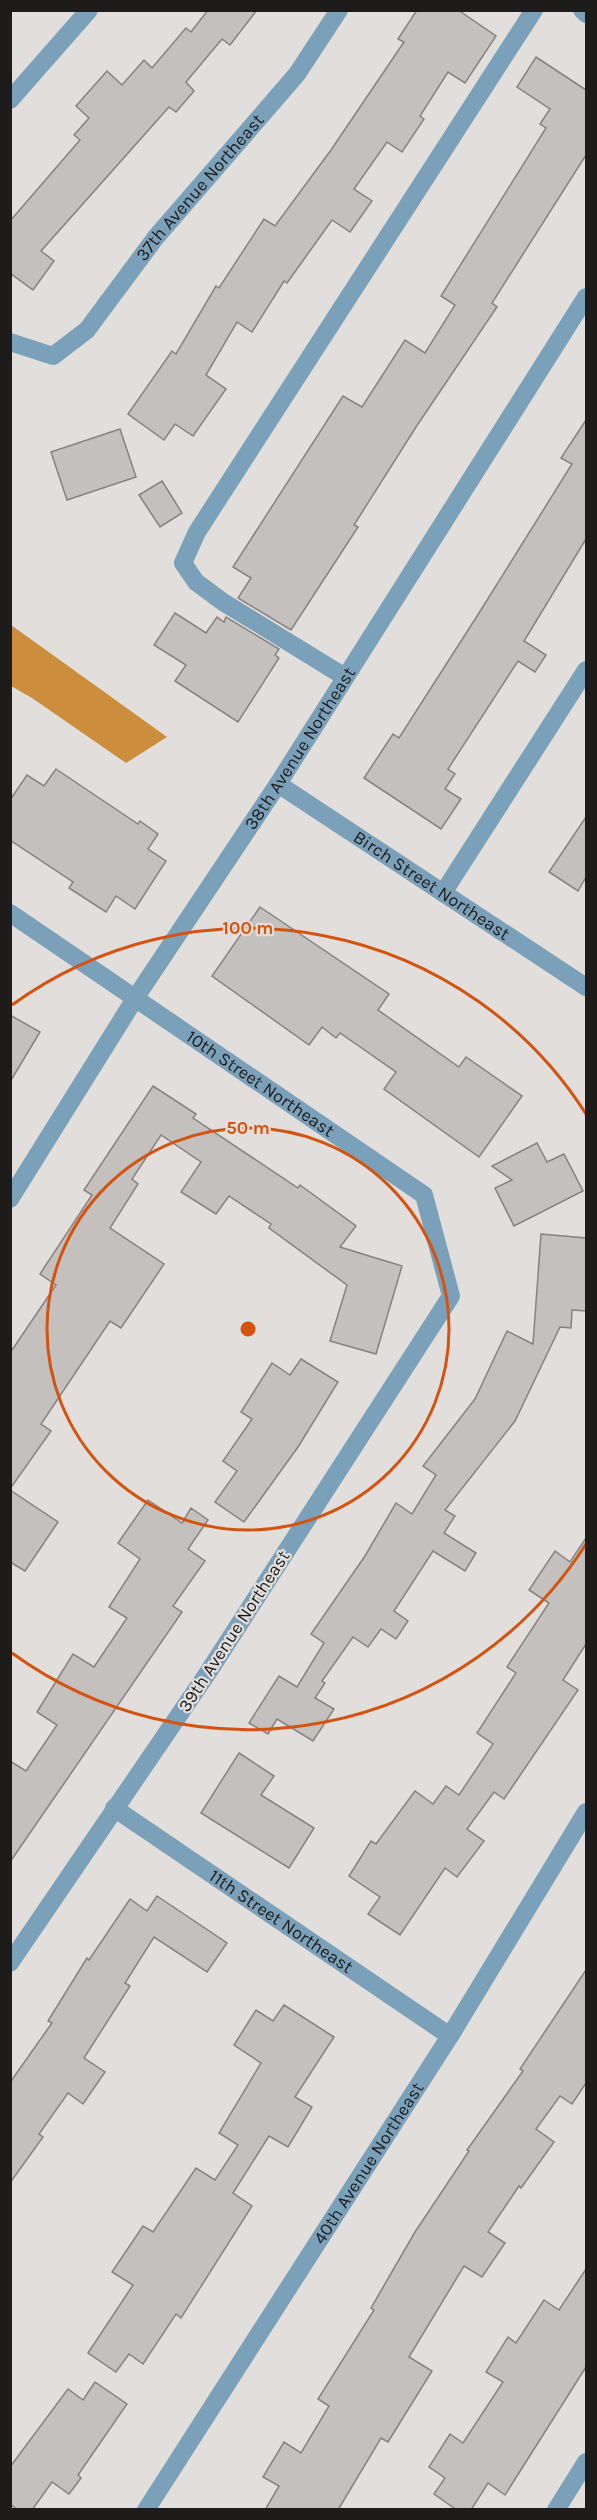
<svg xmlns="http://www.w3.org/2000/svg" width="597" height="2520" viewBox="0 0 597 2520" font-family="Karla,sans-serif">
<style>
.water{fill:#cc8e3c}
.building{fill:#c3c0be;stroke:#85827f;stroke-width:1.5}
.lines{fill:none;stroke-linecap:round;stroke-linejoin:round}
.minor{stroke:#7ba0b9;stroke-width:18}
.ring{fill:none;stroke:#d4530e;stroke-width:3}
.labels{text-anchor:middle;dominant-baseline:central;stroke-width:4.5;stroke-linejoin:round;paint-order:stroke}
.street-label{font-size:18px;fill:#1d1c1b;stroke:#e1dedb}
.centre{fill:#d4530e;stroke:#e1dedb;stroke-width:3}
.ring-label{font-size:18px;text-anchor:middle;font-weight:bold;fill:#d4530e;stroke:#e1dedb;stroke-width:4.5;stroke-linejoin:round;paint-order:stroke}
</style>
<rect width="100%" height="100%" fill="#e1dedb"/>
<polygon class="water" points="11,625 167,737 126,763 32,698 11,686"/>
<g class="building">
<polygon points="208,10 257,10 230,45 222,39 186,82 194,91 176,112 169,107 41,251 54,261 33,290 10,273 10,221 80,140 74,135 89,118 76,106 107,71 122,85 144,60 152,68 186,28 191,32"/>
<polygon points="417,10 458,10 496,36 465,83 448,72 420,116 424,119 402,152 387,142 354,189 372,201 350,232 332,220 287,283 284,281 252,332 237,322 206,375 226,389 193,436 175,424 164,440 128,414 172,351 176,354 216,286 219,288 264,219 275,226 331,150 404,42 398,39"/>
<polygon points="536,57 586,90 586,155 492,303 497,307 416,427 354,525 358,527 291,630 238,598 251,578 233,567 343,396 362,407 405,340 425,353 455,305 441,296 546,128 540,124 550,109 517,87"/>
<polygon points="586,420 586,539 524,641 546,655 535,672 518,661 448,769 455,774 445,789 461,799 441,829 364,778 393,734 399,738 479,613 572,464 561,458"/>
<polygon points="120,429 136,477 67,500 51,452"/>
<polygon points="162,481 182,513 160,527 139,495"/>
<polygon points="175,613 206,633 217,617 224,622 226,617 279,649 275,655 279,658 238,722 175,681 186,665 154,645"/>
<polygon points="56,769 138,824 140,821 158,834 148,849 166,861 135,909 116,896 106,912 69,888 73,882 10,840 10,800 27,775 44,786"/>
<polygon points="586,817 586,877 578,891 549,872"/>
<polygon points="260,907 389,994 378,1010 459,1067 466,1057 522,1096 479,1157 384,1089 396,1072 340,1033 336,1038 322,1027 309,1045 212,976"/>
<polygon points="10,1015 40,1032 10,1082"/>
<polygon points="153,1086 196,1114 193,1118 298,1188 300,1185 356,1226 340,1247 402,1266 376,1354 330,1341 347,1285 269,1228 271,1224 229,1196 216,1214 181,1192 201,1162 161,1135 132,1179 138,1184 110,1228 164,1264 121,1328 110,1321 41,1424 51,1431 10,1489 10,1353 56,1285 40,1274 92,1195 84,1190"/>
<polygon points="537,1143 547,1162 564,1154 583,1191 514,1226 495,1188 512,1180 492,1166"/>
<polygon points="541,1234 586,1238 586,1311 572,1310 571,1328 560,1327 515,1421 445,1510 455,1516 444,1533 476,1553 465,1571 433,1551 394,1611 408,1621 396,1639 381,1629 368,1647 353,1637 322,1681 325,1683 315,1698 334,1709 313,1741 277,1719 268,1734 249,1723 279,1676 297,1687 324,1643 311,1634 365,1556 396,1503 412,1514 436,1475 423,1466 475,1399 507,1331 533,1344"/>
<polygon points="301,1359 338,1382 298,1447 244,1522 215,1502 237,1471 223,1461 252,1419 241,1412 272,1363 290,1375"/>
<polygon points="10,1490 58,1522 25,1571 10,1562"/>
<polygon points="148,1500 182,1523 191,1508 208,1520 188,1549 205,1561 173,1606 182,1612 10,1862 10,1761 26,1771 57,1725 37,1712 73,1654 94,1667 127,1618 109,1607 140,1559 118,1543"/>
<polygon points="586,1538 586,1644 563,1680 578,1690 504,1799 494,1792 467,1829 484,1841 457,1877 445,1868 400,1935 368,1914 380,1897 349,1876 371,1841 376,1844 415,1791 433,1804 446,1786 459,1795 493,1744 477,1733 516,1673 507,1667 549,1603 529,1590 555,1551 570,1562"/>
<polygon points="239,1753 274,1776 261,1795 314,1828 289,1868 201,1813"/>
<polygon points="157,1896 227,1943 207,1972 154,1937 125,1983 130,1986 84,2058 105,2072 83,2104 68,2093 39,2134 43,2137 10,2183 11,2081 52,2023 48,2021 87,1958 89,1960 130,1899 147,1911"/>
<polygon points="586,1970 586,2083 572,2104 560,2096 536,2129 554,2142 521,2188 519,2186 488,2232 505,2243 482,2277 464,2266 409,2357 432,2371 388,2442 381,2438 338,2510 265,2510 279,2486 263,2477 284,2442 301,2453 329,2406 318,2399 374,2310 371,2308 415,2232 469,2151 467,2150 523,2071 520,2069"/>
<polygon points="284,2005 334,2037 295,2097 312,2107 288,2147 269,2136 233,2193 252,2206 181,2318 176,2314 143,2364 129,2354 116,2372 88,2353 133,2285 112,2272 143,2226 153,2232 196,2168 215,2180 238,2145 219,2133 261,2063 234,2045 256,2010 273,2021"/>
<polygon points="586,2269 586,2367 505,2495 488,2483 471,2510 457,2510 434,2494 445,2478 429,2467 450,2434 463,2443 503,2382 486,2372 508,2337 516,2343 544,2300 559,2310"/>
<polygon points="95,2382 127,2404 78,2475 81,2478 69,2494 52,2482 32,2510 18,2510 10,2504 10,2467 68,2389 83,2400"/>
</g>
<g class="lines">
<g class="minor">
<polyline points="582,10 586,14"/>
<polyline points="10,100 89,10"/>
<path id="s1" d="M10,342l43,14 34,-26 69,-93 141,-163 42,-64"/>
<polyline points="345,677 223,602 196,582 183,563 197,532 534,10"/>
<path id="s2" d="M278,784l308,203"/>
<polyline points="443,893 586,670"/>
<path id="s3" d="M10,913l414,282 27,101 -242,375 -199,292"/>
<path id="s4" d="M10,1199l126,-202 142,-213 308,-487"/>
<path id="s5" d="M114,1808l336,228"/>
<path id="s6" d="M146,2510l304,-474 136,-224"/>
<polyline points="556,2510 586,2462"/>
</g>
</g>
<g class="ring">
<circle cx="248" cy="1329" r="201"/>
<path d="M586 1544A401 401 0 0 1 12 1653M12 1005A401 401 0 0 1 586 1114"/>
</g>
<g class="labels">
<g class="street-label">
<text stroke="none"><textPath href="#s1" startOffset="270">37th Avenue Northeast</textPath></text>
<text stroke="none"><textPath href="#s4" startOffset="536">38th Avenue Northeast</textPath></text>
<text stroke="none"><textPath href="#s2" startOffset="184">Birch Street Northeast</textPath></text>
<text stroke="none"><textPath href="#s3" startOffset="303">10th Street Northeast</textPath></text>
<text transform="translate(234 1631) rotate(-57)">39th Avenue Northeast</text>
<text stroke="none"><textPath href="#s5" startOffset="202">11th Street Northeast</textPath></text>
<text stroke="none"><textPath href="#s6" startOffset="412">40th Avenue Northeast</textPath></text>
</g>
</g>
<circle cx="248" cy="1329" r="9" class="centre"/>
<g class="ring-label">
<text x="248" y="934">100 m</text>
<text x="248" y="1134">50 m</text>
</g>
<rect width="597" height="2520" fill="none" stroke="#1d1c1b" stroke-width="24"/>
</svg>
